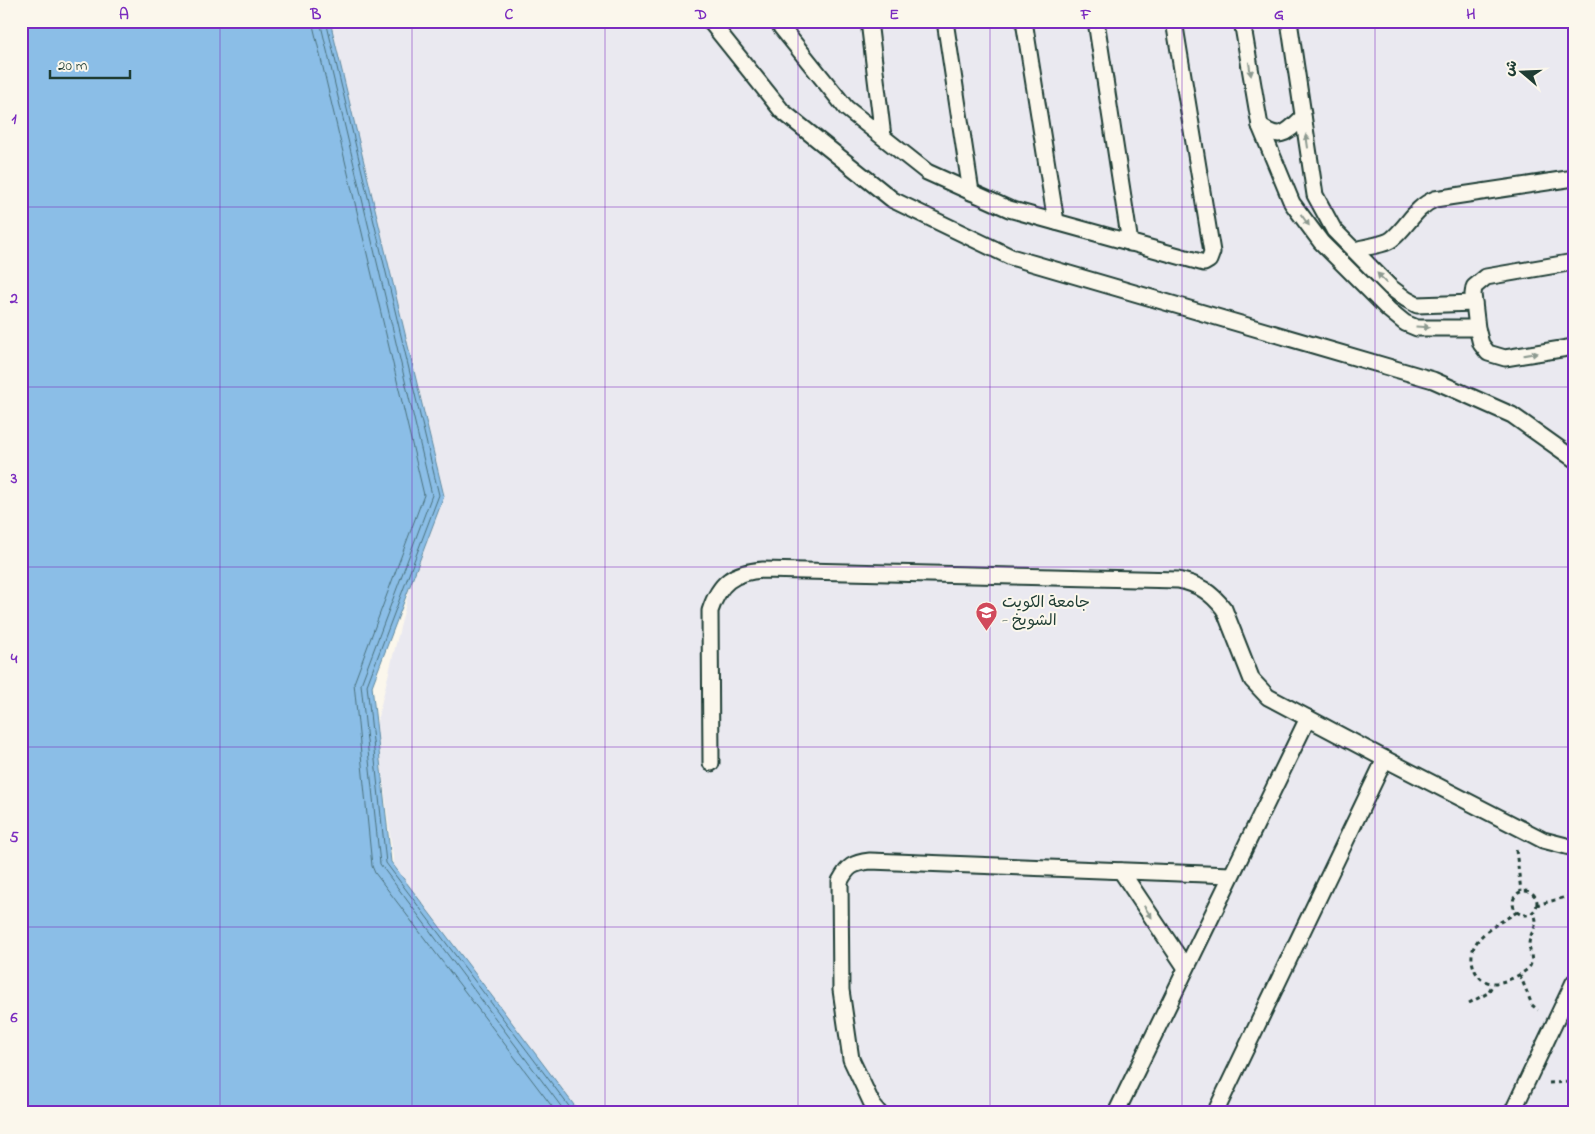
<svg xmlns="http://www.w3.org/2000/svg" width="1595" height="1134" viewBox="0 0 1595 1134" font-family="'Indie Flower','Playpen Sans Arabic',sans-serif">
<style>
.built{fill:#eae9f0}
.water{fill:#8bbee7;stroke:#608a9f}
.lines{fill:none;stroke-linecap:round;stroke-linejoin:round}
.shore{stroke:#4a717c;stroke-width:1}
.service-casing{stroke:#1f3d34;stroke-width:19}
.path{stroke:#1f3d34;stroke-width:3;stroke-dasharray:4 4;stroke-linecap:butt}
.service{stroke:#fbf7ec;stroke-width:15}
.oneway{fill:#8d9a90}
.grid{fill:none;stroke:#7b2cbf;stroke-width:1;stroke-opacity:0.55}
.labels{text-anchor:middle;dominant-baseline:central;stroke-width:4;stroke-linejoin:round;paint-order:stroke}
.poi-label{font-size:16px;fill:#1f3d34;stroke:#fbf7ec;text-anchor:start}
.neatline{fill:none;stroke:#7b2cbf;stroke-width:2}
.grid-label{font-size:16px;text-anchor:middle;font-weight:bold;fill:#7b2cbf}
</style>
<rect width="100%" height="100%" fill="#fbf7ec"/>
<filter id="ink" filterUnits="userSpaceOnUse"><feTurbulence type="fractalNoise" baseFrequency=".02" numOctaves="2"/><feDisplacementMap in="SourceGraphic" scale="10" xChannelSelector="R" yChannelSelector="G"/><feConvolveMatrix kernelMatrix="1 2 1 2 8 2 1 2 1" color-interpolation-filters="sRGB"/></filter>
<g filter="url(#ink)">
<polygon class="built" points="308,21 1574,21 1574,1113 575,1113 402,928 376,725 422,538"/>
<polygon class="water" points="21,21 330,21 444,496 372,686 391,862 580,1113 21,1113"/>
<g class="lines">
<g class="shore">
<polyline points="312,21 424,495 354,683 372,866 375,873 557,1113"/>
<polyline points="320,21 432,495 361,684 380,864 566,1113"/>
<polyline points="326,21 439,495 367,685 386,863 574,1113"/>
</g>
<defs>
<g id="service">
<polyline points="710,21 782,111 893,200 1011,257 1433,380 1512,415 1574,459"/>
<polyline points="778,21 781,27 846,108 927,172 1009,209 1204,263 1209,260 1212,252 1174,21"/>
<polyline points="869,21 883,137"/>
<polyline points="945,21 971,192"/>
<polyline points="1024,21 1056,222"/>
<polyline points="1096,21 1130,243"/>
<polyline points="1242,21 1260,126 1292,203 1321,242 1389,310 1405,323 1417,328 1477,328"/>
<polyline points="1289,21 1315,195 1334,230 1390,287 1406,299 1417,305 1474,303"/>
<path d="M1260,126c21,15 26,7 43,-9"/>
<path d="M1354,250c10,-3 31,-5 38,-11 16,-13 23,-32 43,-40l139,-21"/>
<polyline points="1574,262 1486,277 1474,287 1473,294 1477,328 1481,344 1488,353 1505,358 1574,347"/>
<path d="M711,763l-1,-152c9,-28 23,-39 53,-41l415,10c20,4 33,12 46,29l28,71 16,17 117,62 158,81 31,8"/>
<polyline points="1121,871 1186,968"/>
<path d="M879,1113l-6,-7 -22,-47 -10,-69 -1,-109c8,-15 13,-18 30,-20l361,14"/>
<polyline points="1116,1113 1308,718"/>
<polyline points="1215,1113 1385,759"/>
<polyline points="1512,1113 1574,982"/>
</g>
</defs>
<use href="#service" class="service-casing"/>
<g class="path">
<polyline points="1516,850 1521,891"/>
<circle cx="1525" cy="903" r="12"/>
<polyline points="1536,905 1574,895"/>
<path d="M1517,912c-14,9 -34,18 -42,33 -8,13 0,38 18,38 9,1 32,-9 37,-17 4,-8 -1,-15 -1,-22 1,-14 12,-19 4,-32"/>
<polyline points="1520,975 1532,1005 1538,1010"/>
<polyline points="1469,1003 1488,993 1493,984"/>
<polyline points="1549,1083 1574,1082"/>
</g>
<use href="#service" class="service"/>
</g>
<defs><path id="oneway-solid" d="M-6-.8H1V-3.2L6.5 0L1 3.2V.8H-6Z" transform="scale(1.25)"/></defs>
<g class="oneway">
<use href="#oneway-solid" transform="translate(1250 69) rotate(81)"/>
<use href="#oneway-solid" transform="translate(1307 141) rotate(-98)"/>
<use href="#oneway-solid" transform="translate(1305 220) rotate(54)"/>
<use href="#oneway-solid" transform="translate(1382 278) rotate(-134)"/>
<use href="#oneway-solid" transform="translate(1423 327) rotate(4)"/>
<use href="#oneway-solid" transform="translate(1531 354) rotate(-9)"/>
<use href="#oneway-solid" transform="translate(1148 912) rotate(56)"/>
</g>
</g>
<path class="grid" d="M220,21v1092M412,21v1092M605,21v1092M798,21v1092M990,21v1092M1182,21v1092M1375,21v1092M21,207h1553M21,387h1553M21,567h1553M21,747h1553M21,927h1553"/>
<defs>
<symbol id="university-pin" viewBox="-11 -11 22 30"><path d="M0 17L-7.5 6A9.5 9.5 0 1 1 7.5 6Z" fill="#d1495b" stroke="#fbf7ec"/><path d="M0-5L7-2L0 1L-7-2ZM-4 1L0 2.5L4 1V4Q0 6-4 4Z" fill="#fff"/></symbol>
</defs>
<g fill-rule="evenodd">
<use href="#university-pin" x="974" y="600" width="25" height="34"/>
</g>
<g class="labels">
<g class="poi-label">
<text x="1002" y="603">جامعة الكويت<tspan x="1002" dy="18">- الشويخ</tspan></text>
</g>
</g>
<rect width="1595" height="1134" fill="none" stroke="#fbf7ec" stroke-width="55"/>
<g transform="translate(1522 72) rotate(289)" stroke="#fbf7ec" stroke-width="4" paint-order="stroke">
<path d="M0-4L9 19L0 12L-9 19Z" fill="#1f3d34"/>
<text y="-8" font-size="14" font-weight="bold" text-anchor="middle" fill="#1f3d34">ش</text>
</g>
<path d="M50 70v8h80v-8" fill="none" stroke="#1f3d34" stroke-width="2.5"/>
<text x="58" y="70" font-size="15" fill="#1f3d34" stroke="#fbf7ec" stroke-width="4" paint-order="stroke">20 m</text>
<rect x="28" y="28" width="1540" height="1078" class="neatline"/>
<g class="grid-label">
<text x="124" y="19">A</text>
<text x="316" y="19">B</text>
<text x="509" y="19">C</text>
<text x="701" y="19">D</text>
<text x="894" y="19">E</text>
<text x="1086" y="19">F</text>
<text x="1279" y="19">G</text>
<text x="1471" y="19">H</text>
<text x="14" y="123">1</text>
<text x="14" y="303">2</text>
<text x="14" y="483">3</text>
<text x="14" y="663">4</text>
<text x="14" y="842">5</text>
<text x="14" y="1022">6</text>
</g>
</svg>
